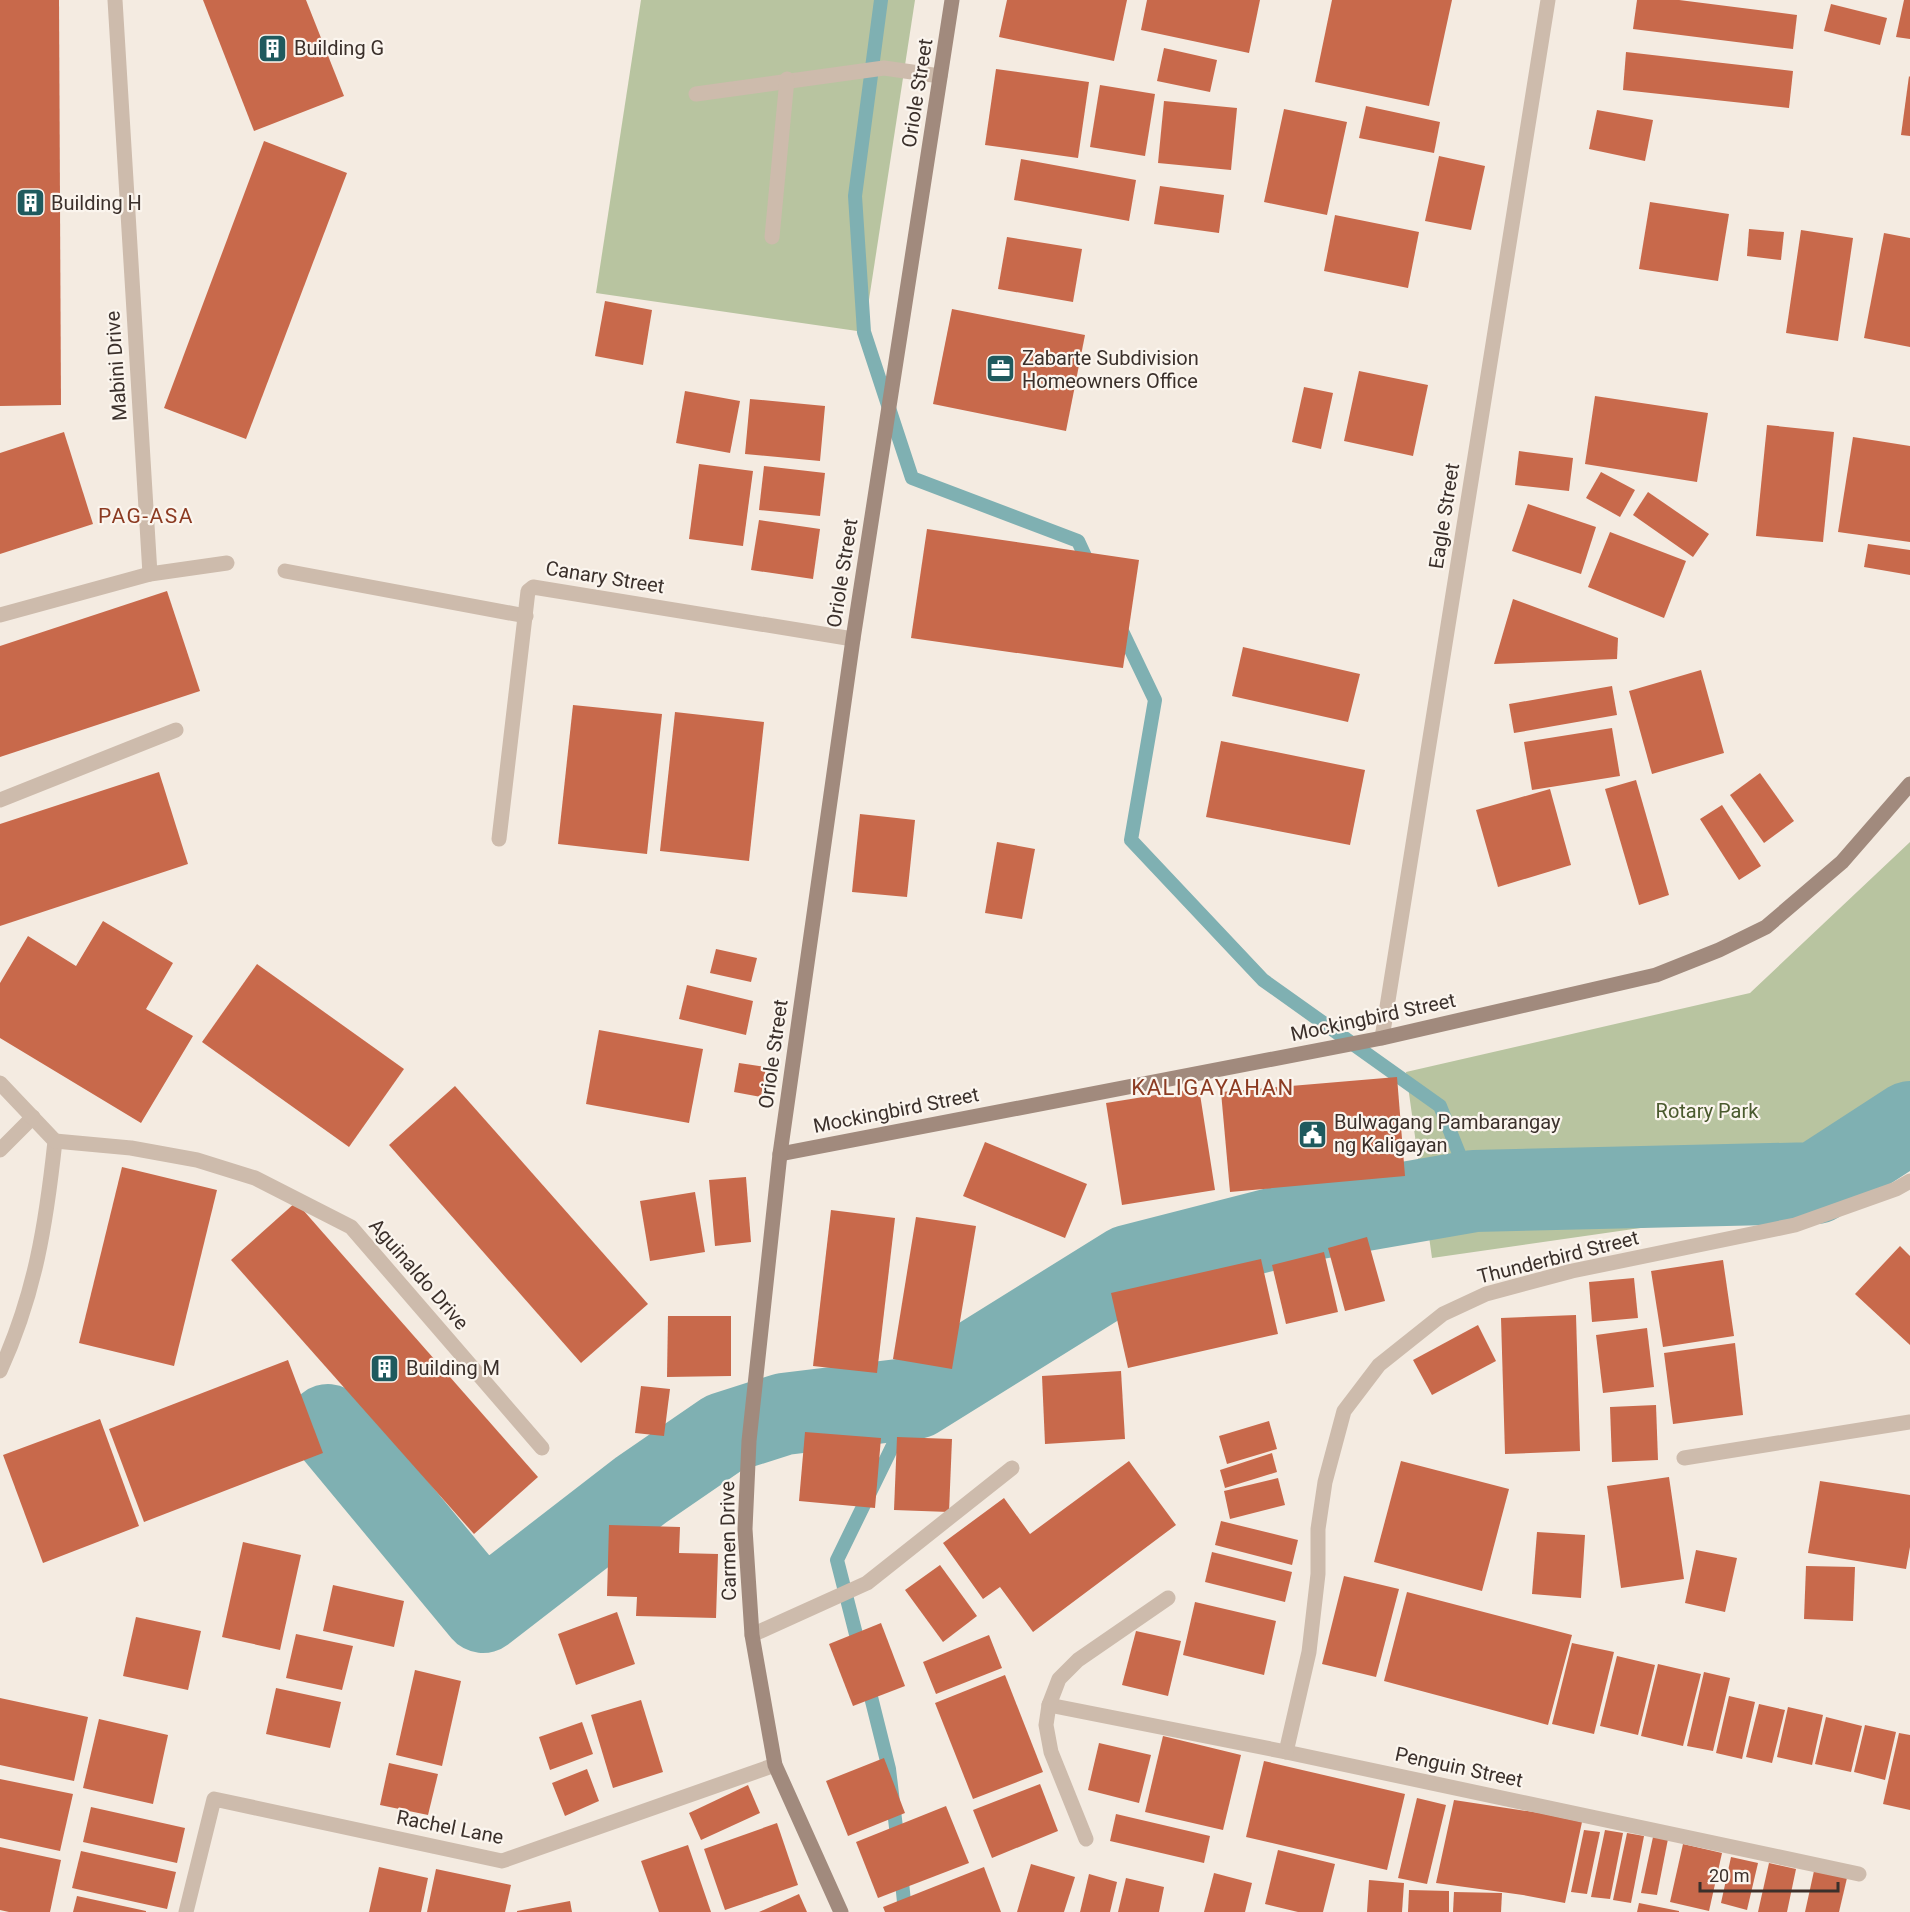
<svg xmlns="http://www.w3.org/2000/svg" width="1910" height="1912" viewBox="0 0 1910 1912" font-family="Roboto,sans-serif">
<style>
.green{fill:#b8c4a0}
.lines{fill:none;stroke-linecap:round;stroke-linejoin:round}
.stream{stroke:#7fb0b2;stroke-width:14}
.river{stroke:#7fb0b2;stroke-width:82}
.building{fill:#c8694b}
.lane{stroke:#cdbbac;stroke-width:15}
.street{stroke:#cdbbac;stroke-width:15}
.secondary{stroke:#a18a7d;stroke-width:15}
.labels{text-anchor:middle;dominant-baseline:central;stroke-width:4.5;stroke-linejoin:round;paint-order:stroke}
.poi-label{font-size:20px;fill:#3b302b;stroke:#fbf5ee;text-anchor:start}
.street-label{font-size:20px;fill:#3b302b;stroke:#fbf5ee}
.park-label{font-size:20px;fill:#4a5a2e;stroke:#fbf5ee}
.neighbourhood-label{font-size:21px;letter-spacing:1.5px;fill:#8c3b22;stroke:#fbf5ee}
.quarter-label{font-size:22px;letter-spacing:1.5px;fill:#8c3b22;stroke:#fbf5ee}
</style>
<rect width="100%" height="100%" fill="#f4ebe1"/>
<g class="green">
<polygon points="641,0 915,0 864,332 596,293"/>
<polygon points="1910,842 1910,1159 1724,1216 1432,1258 1406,1072 1750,993"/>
</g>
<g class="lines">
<g class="stream">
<polyline points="881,0 855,196 864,332 912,478 1078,541 1090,567"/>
<polyline points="1120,627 1155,700 1131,840 1263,980 1440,1106 1474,1191"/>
<polyline points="860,1650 837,1560 916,1398"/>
<polyline points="867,1681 889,1769 898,1844"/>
<polyline points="901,1872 905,1912"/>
</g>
<polyline class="river" points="328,1425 483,1612 641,1490 724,1433 784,1414 916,1398 1128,1266 1307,1220 1474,1191 1816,1183 1910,1122"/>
</g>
<g class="building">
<polygon points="0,0 59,0 61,405 0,406"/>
<polygon points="203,0 306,0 344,96 254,131"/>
<polygon points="1007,0 1127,0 1114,61 999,37"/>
<polygon points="1147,0 1260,0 1249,53 1141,30"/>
<polygon points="1332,0 1452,0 1429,106 1315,82"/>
<polygon points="1637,0 1679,0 1797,15 1793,49 1633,29"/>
<polygon points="1904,0 1910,0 1910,39 1896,37"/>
<polygon points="1831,4 1887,18 1880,45 1824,31"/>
<polygon points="1164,48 1217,60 1210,92 1157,81"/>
<polygon points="1626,52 1793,71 1789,108 1623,90"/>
<polygon points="996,69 1089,82 1078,158 985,145"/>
<polygon points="1909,76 1910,77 1910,136 1901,135"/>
<polygon points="1100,85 1155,94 1145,156 1090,147"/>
<polygon points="1164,101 1237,108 1231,170 1158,163"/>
<polygon points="1366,106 1440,122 1434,153 1359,138"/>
<polygon points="1284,109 1347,122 1327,215 1264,202"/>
<polygon points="1597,110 1653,120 1645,161 1589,149"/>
<polygon points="264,141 347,173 246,439 164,408"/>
<polygon points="1439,156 1485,166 1471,230 1425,221"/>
<polygon points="1021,159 1136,180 1129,221 1014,200"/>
<polygon points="1160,186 1224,195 1219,233 1154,224"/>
<polygon points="1650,202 1729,214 1718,281 1639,269"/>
<polygon points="1335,215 1419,232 1408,288 1324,271"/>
<polygon points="1749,229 1784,232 1781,260 1747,256"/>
<polygon points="1801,230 1853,238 1838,341 1786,333"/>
<polygon points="1884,233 1910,238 1910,347 1864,338"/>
<polygon points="1007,237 1082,249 1073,302 998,289"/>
<polygon points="605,301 652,310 643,365 595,356"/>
<polygon points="952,309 1085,335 1066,431 933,404"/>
<polygon points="1359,371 1428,385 1413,456 1344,441"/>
<polygon points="1304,387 1333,393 1321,449 1292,442"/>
<polygon points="685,391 740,401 730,453 676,443"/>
<polygon points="1595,396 1708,413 1697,482 1585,464"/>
<polygon points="750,399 825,406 820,461 745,454"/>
<polygon points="1767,425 1834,432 1823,542 1756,536"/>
<polygon points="64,432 93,524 0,554 0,453"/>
<polygon points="1853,437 1910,446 1910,542 1838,532"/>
<polygon points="1519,451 1573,458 1569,491 1515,485"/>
<polygon points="699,464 753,471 743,546 689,539"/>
<polygon points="764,466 825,473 820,516 759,510"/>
<polygon points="1601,472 1635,490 1620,517 1586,498"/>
<polygon points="1648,492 1709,534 1693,557 1633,515"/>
<polygon points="1528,504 1596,527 1581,574 1512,551"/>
<polygon points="759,520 820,529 813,579 751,570"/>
<polygon points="927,529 1139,560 1123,668 911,638"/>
<polygon points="1610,532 1686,561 1664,618 1588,587"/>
<polygon points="1868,544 1910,550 1910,575 1864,567"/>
<polygon points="167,591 200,691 0,757 0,646"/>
<polygon points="1513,599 1618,638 1617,659 1494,664"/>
<polygon points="1243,647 1360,674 1348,722 1232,696"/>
<polygon points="1701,670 1724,753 1652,774 1629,691"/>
<polygon points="1612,686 1617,715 1514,733 1509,704"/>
<polygon points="573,705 662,714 647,854 558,844"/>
<polygon points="675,712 764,722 749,861 660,851"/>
<polygon points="1612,728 1620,776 1532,790 1524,742"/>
<polygon points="1221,741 1365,770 1350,845 1206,817"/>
<polygon points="159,772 188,864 0,926 0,824"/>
<polygon points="1760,773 1794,821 1764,843 1730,795"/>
<polygon points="1636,780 1669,895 1639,905 1605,789"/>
<polygon points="1550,789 1571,865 1498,887 1476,810"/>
<polygon points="1722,805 1761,866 1739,880 1700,819"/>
<polygon points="860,814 915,820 907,897 852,892"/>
<polygon points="997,842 1035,849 1022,919 985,913"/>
<polygon points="103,921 173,963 146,1009 193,1036 141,1123 0,1038 0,983 28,936 76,966"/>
<polygon points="716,949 757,958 751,982 710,973"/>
<polygon points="257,964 404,1069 349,1147 202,1042"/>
<polygon points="687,985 753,1001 746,1035 679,1019"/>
<polygon points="599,1030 703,1049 689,1123 586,1104"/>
<polygon points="739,1063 766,1067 761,1097 734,1092"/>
<polygon points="1397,1077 1405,1176 1230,1192 1221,1092"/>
<polygon points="455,1086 648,1304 581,1363 389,1145"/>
<polygon points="1199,1088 1215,1190 1122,1205 1106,1103"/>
<polygon points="985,1142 1087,1184 1065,1238 963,1196"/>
<polygon points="122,1167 217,1190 174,1366 79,1343"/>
<polygon points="746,1177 751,1242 715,1246 709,1180"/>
<polygon points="695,1192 705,1252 650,1261 640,1201"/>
<polygon points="296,1202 538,1477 474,1534 231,1260"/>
<polygon points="831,1210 895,1218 877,1373 813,1366"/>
<polygon points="916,1217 976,1226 952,1369 893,1359"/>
<polygon points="1367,1237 1385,1301 1345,1311 1328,1248"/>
<polygon points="1900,1246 1910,1256 1910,1345 1855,1294"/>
<polygon points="1324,1252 1338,1312 1286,1324 1272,1265"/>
<polygon points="1261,1259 1278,1334 1128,1368 1111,1293"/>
<polygon points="1723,1260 1734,1336 1663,1347 1651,1271"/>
<polygon points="1634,1278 1638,1318 1592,1322 1589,1282"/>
<polygon points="1576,1315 1580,1451 1505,1454 1501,1318"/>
<polygon points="668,1316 731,1316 731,1376 667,1377"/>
<polygon points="1478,1325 1496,1361 1432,1395 1413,1360"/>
<polygon points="1647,1328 1654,1387 1603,1393 1596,1335"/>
<polygon points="1735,1343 1743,1415 1673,1424 1664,1353"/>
<polygon points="288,1360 323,1453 144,1522 109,1429"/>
<polygon points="1121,1371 1125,1439 1045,1444 1042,1376"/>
<polygon points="641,1386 670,1389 664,1436 635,1433"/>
<polygon points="1656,1405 1658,1460 1612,1462 1610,1407"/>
<polygon points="100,1419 139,1526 43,1563 3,1455"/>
<polygon points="1269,1421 1277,1449 1227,1464 1219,1436"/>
<polygon points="805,1432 881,1438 875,1508 799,1501"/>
<polygon points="897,1437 952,1439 949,1512 894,1510"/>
<polygon points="1272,1453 1277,1472 1225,1488 1220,1470"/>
<polygon points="1129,1461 1176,1525 1033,1632 1000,1587 983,1599 943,1543 1004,1498 1030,1534"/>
<polygon points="1401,1461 1509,1489 1482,1591 1374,1562"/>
<polygon points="1669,1477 1684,1579 1621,1588 1607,1486"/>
<polygon points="1278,1478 1285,1505 1230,1519 1224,1491"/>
<polygon points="1820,1481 1910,1495 1910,1547 1906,1569 1808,1553"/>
<polygon points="1221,1521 1298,1540 1292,1565 1215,1545"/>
<polygon points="609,1525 680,1527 679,1553 718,1554 716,1618 636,1616 637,1597 607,1596"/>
<polygon points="1537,1532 1585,1535 1581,1598 1532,1594"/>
<polygon points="243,1542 301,1555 280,1650 222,1637"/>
<polygon points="1696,1550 1737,1558 1725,1612 1685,1603"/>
<polygon points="1212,1552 1292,1572 1285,1602 1205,1582"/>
<polygon points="940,1565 977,1616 943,1642 905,1590"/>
<polygon points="1806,1566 1855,1567 1853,1621 1804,1619"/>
<polygon points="1344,1576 1399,1589 1376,1677 1322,1664"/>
<polygon points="333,1585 404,1601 394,1647 323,1631"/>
<polygon points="1407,1592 1572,1635 1548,1725 1384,1681"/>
<polygon points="1195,1602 1276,1621 1264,1675 1183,1655"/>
<polygon points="617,1612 635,1664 576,1685 558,1634"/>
<polygon points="136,1617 201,1631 188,1690 123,1676"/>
<polygon points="881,1623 905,1686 853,1706 829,1644"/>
<polygon points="1136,1631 1181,1641 1168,1696 1122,1685"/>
<polygon points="296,1634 353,1646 342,1690 286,1678"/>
<polygon points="989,1635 1002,1668 936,1694 923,1662"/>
<polygon points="1572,1643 1614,1652 1594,1734 1552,1724"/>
<polygon points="1617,1656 1655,1665 1638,1735 1600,1726"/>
<polygon points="1658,1664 1701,1674 1683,1746 1641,1736"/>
<polygon points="415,1670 461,1681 442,1766 396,1755"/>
<polygon points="1704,1672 1730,1678 1713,1751 1687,1746"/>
<polygon points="1005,1675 1043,1772 973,1799 935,1703"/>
<polygon points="276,1688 341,1702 330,1748 266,1734"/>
<polygon points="1729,1696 1755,1702 1742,1759 1716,1753"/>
<polygon points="0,1698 88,1717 74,1781 0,1765"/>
<polygon points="641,1700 663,1772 613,1788 591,1715"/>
<polygon points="1759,1704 1785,1710 1772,1763 1746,1757"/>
<polygon points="1788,1707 1823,1715 1812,1765 1777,1757"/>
<polygon points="1826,1717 1862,1726 1851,1772 1815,1764"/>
<polygon points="99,1719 168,1735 153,1804 83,1788"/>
<polygon points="582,1722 593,1754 550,1770 539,1737"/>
<polygon points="1865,1725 1896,1732 1885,1780 1854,1772"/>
<polygon points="1899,1733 1910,1735 1910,1810 1883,1804"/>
<polygon points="1163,1736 1241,1755 1223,1830 1145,1812"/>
<polygon points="1099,1743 1151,1755 1139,1803 1088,1790"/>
<polygon points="884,1758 905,1813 848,1836 826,1781"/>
<polygon points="1264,1761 1405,1794 1387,1870 1246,1837"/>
<polygon points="389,1763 438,1774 428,1815 380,1805"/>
<polygon points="587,1769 599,1801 565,1816 552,1783"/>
<polygon points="0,1779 73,1794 60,1851 0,1838"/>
<polygon points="1040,1784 1058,1831 992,1858 973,1810"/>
<polygon points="748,1785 760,1813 701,1840 689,1813"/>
<polygon points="1417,1798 1446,1805 1427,1884 1398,1878"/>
<polygon points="1454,1800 1540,1813 1582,1822 1565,1903 1523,1895 1436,1883"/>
<polygon points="946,1806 969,1863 878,1898 856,1842"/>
<polygon points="91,1807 185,1828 177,1863 83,1842"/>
<polygon points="1116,1814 1210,1836 1204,1863 1110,1841"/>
<polygon points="777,1823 798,1885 725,1910 704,1849"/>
<polygon points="1584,1830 1600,1832 1587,1894 1571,1892"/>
<polygon points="1605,1830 1623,1833 1610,1899 1591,1897"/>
<polygon points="1627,1833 1644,1836 1631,1903 1613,1900"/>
<polygon points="1653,1837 1668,1839 1657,1895 1641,1893"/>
<polygon points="1683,1844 1722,1853 1709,1911 1670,1902"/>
<polygon points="688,1845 711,1912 659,1912 641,1861"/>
<polygon points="0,1847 61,1860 50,1912 9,1912 0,1910"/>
<polygon points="1278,1850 1335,1864 1323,1912 1298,1912 1265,1904"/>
<polygon points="81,1851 176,1872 167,1909 72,1888"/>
<polygon points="1731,1857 1758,1863 1747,1910 1721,1903"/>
<polygon points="1769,1863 1796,1869 1787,1912 1758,1912"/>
<polygon points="1031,1864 1075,1877 1064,1912 1017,1912"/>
<polygon points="379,1867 428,1878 421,1912 369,1912"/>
<polygon points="984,1867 1001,1912 885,1912 883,1907"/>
<polygon points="436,1869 511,1885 505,1912 427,1912"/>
<polygon points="1814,1871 1847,1878 1839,1912 1805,1912"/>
<polygon points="1214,1873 1252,1883 1245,1912 1204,1912"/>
<polygon points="1089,1874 1117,1882 1110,1912 1080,1912"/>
<polygon points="1126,1878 1164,1887 1159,1912 1118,1912"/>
<polygon points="1369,1880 1404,1883 1402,1912 1367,1912"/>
<polygon points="1409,1890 1449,1891 1449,1912 1408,1912"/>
<polygon points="1454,1892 1502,1893 1501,1912 1453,1912"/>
<polygon points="799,1894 807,1912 759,1912"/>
<polygon points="77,1896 146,1911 146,1912 73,1912"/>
<polygon points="570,1901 572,1912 517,1912 517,1911"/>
<polygon points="1639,1903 1679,1911 1679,1912 1637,1912"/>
</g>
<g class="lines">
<g class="lane">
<polyline points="696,94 884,68 940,76"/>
<polyline points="772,237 787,79"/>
<polyline points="285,571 526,616"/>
<polyline points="0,800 176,730"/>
<polyline points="0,1150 33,1117"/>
<polyline points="1684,1458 1910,1422"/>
</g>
<g class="street">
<polyline points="115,0 150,574"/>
<polyline points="0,615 150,574 227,563"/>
<polyline points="499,839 528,591 533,587 853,639"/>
<polyline points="1382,1038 1548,0"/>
<path d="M0,1083l55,58c-9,84 -20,153 -55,230"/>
<polyline points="55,1141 131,1148 197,1160 255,1178 351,1227 542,1448"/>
<polyline points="752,1635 867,1583 1012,1468"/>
<polyline points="1049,1705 1286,1752 1859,1874"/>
<polyline points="1286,1752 1309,1652 1318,1574 1318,1529 1325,1482 1344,1411 1379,1365 1443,1314 1486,1294 1572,1271 1795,1225 1896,1189 1910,1181"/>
<polyline points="1086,1839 1051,1752 1046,1725 1049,1705 1059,1679 1078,1660 1168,1598"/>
<polyline points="186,1912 214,1799 502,1861 775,1765"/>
</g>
<g class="secondary">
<polyline points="780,1154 1382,1038 1656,975 1719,950 1766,927 1842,862 1910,784"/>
<polyline points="841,1912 775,1765 752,1635 745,1529 749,1441 780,1154 853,639 952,0"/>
</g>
</g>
<defs>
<symbol id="building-square" viewBox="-11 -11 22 22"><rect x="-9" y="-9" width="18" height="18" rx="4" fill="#1f5a5e" stroke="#fbf5ee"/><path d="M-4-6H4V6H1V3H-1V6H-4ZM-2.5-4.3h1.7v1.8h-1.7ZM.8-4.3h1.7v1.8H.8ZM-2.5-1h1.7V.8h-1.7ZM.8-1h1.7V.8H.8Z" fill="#fff"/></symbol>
<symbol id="office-square" viewBox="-11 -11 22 22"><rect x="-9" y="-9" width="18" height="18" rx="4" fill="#1f5a5e" stroke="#fbf5ee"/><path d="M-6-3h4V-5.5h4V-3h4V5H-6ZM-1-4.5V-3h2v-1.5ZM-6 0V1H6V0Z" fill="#fff"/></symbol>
<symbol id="civic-square" viewBox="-11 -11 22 22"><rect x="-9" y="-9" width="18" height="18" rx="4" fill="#1f5a5e" stroke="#fbf5ee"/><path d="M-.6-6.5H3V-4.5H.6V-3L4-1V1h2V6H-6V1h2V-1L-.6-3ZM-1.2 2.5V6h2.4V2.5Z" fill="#fff"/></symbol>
</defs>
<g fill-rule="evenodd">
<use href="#building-square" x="256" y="32" width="33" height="33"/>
<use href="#building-square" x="14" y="186" width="33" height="33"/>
<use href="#office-square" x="984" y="352" width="33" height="33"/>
<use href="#civic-square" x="1296" y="1118" width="33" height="33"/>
<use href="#building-square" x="368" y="1352" width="33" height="33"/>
</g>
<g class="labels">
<g class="poi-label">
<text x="294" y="48">Building G</text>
<text x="51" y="203">Building H</text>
<text x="1022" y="358">Zabarte Subdivision<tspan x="1022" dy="23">Homeowners Office</tspan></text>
<text x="1334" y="1122">Bulwagang Pambarangay<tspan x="1334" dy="23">ng Kaligayan</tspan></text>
<text x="406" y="1368">Building M</text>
</g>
<g class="street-label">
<text transform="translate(917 93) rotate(-81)">Oriole Street</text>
<text transform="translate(116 366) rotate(-94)">Mabini Drive</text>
<text transform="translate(1444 516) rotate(-81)">Eagle Street</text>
<text transform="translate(842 573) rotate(-81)">Oriole Street</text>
<text transform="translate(605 577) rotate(9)">Canary Street</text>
<text transform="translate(1373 1017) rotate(-12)">Mockingbird Street</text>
<text transform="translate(773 1054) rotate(-82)">Oriole Street</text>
<text transform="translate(896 1110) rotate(-11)">Mockingbird Street</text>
<text transform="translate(1558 1257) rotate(-14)">Thunderbird Street</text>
<text transform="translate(419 1274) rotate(49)">Aguinaldo Drive</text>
<text transform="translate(728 1541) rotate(-91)">Carmen Drive</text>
<text transform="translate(1459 1767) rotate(12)">Penguin Street</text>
<text transform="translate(450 1827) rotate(11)">Rachel Lane</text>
</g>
<g class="park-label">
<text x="1707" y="1111">Rotary Park</text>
</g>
<g class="neighbourhood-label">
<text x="146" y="516">PAG-ASA</text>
</g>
<g class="quarter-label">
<text x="1213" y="1087">KALIGAYAHAN</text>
</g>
</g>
<path d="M1700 1882v9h138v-9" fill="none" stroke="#3b302b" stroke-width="3"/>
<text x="1709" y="1882" font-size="18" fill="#3b302b" stroke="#fbf5ee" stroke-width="4.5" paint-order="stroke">20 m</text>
</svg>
